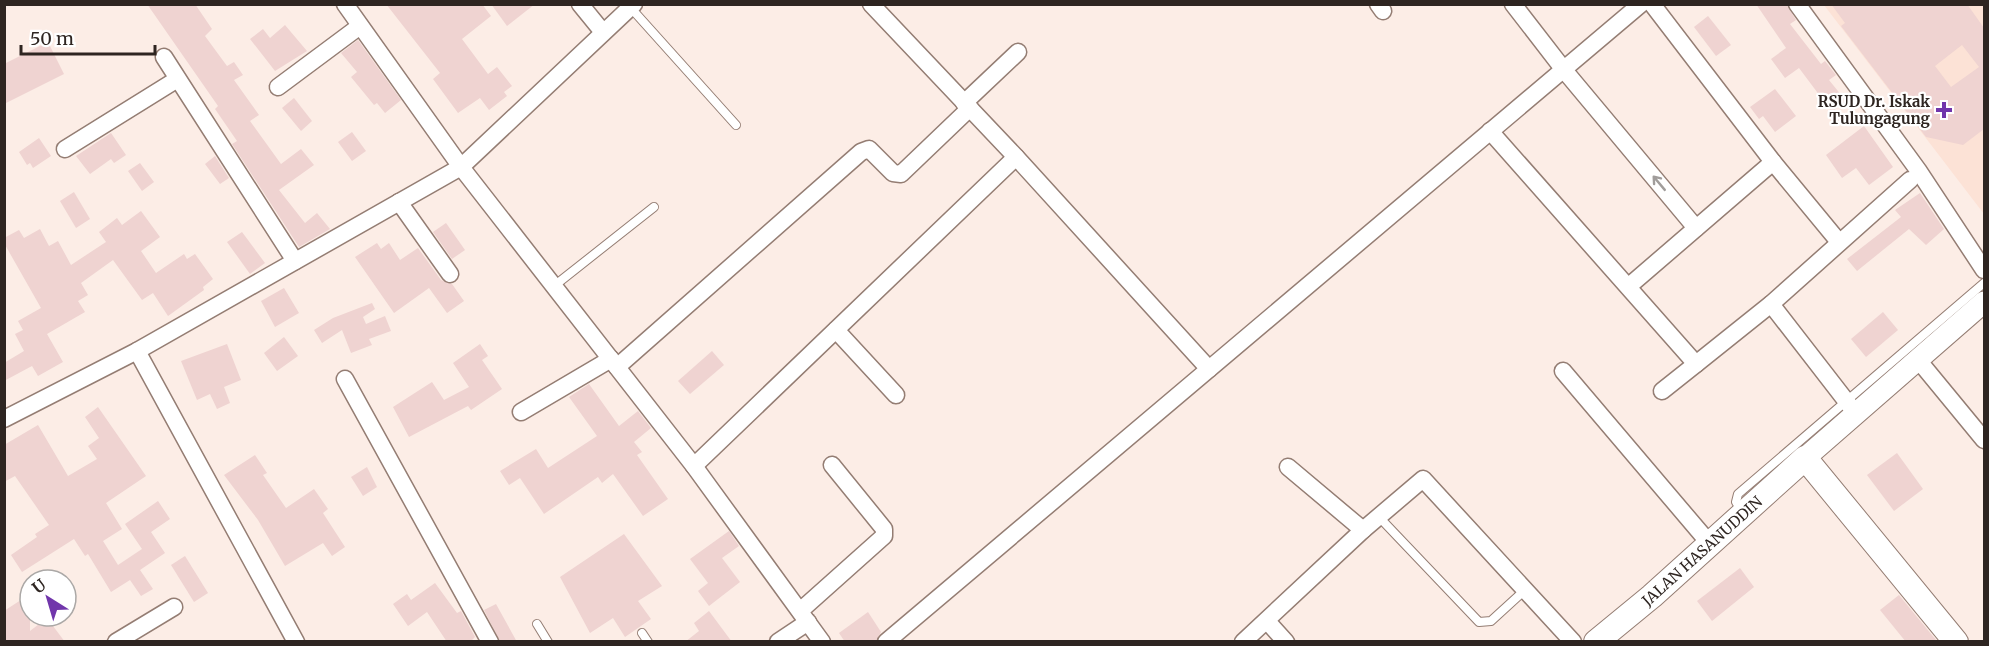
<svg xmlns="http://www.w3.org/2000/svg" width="1989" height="646" viewBox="0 0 1989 646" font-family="Merriweather,serif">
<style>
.built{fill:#fce2d6}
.building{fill:#efd3d1;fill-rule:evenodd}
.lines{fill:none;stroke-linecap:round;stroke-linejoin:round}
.service-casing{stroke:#947d73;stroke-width:10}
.minor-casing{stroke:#947d73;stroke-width:19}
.tertiary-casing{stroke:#947d73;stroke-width:23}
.secondary-casing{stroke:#947d73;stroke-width:26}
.service{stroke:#fff;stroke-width:8}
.minor{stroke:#fff;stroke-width:16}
.tertiary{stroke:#fff;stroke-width:21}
.secondary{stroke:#fff;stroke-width:24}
.oneway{stroke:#a19d9b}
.poi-dot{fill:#7136ab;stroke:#fff;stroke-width:2}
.labels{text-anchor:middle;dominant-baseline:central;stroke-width:4.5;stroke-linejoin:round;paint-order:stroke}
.poi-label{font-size:15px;font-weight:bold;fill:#2e2521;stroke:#fff;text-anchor:end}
.street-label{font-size:15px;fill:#2e2521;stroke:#fff}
</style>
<rect width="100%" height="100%" fill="#fcede6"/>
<polygon class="built" points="1824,5 1984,5 1984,215 1984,214"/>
<g class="building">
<polygon points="147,4 195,4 212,29 205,36 227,66 234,62 243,75 234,80 259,115 250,121 281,164 301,149 314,165 279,190 305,223 317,213 330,229 299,247 232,144 237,141 215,109 218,106"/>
<polygon points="386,4 482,4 491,16 462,39 488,74 497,67 512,86 504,92 507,96 489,110 480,98 458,113 433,79 440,73"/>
<polygon points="491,4 535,4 507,26"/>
<polygon points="1756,4 1786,4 1796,20 1790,24 1821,64 1825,61 1836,75 1829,80 1846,101 1832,112 1799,68 1785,78 1771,59 1786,48"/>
<path d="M1831,4h136l17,24v101l-21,16 -37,-8 -85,-111 4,-3zM1962,45l17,22 -28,20 -16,-21z"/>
<polygon points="1708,16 1731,45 1716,56 1694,27"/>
<polygon points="285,25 307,51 275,71 250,39 263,29 270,38"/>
<polygon points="358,40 401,100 385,113 377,103 374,105 351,77 357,72 341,53"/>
<polygon points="48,42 64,74 4,104 4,64"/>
<polygon points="1775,89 1796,116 1775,132 1763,116 1759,119 1750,107"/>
<polygon points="294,98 312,121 301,131 282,108"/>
<polygon points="1864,126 1893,167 1869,185 1856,168 1842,178 1826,155"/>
<polygon points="352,132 366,151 352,161 338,142"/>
<polygon points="111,133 126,155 114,163 111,159 90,174 76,156"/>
<polygon points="39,138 51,156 33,168 30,163 27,165 19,152"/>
<polygon points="215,156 229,178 220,184 205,164"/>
<polygon points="140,163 154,182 142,191 128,171"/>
<polygon points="74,192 90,219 76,228 60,201"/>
<polygon points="1920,193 1944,229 1926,245 1909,229 1857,271 1847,259 1901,217 1895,210"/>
<polygon points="141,211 160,237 141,251 156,273 184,254 187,259 195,254 213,279 203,287 204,290 168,316 153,293 142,300 113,260 81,283 88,295 78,301 85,312 47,334 63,362 38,376 32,366 4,381 4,363 24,351 15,334 23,330 18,321 41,308 4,243 4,238 19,230 24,238 40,229 49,246 58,241 71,265 106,242 99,232 117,218 122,225"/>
<polygon points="446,223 465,250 452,259 433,232"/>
<polygon points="242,232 265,263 250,274 227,242"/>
<polygon points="377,243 381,249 389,243 400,260 418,248 441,280 452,284 464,301 447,313 429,288 394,313 355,257"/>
<polygon points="284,288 299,313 275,327 261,301"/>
<polygon points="372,303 375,309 363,317 366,324 385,316 391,331 369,339 372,345 351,353 342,330 322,343 314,330 333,318"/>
<polygon points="1883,312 1898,330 1866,357 1851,339"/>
<polygon points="284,337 298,356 277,371 264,353"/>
<polygon points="227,344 241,380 224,387 230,403 217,409 210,394 197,400 181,361"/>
<polygon points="480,344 488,356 482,360 502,389 471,410 468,406 409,437 393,407 432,382 444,400 469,387 453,363"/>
<polygon points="712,351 724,365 690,394 678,381"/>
<polygon points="589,384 619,426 638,411 651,428 634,442 642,452 637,455 668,499 643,516 613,474 602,483 598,477 544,514 520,478 509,485 500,471 536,449 548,468 597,436 569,397"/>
<polygon points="98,407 146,476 106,503 122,529 103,541 118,565 142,549 125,524 158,501 170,519 151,532 165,553 140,570 153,589 141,596 130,580 111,592 88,554 85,556 74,539 22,572 11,555 37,537 35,534 49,525 15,476 4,482 4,445 38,425 68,476 97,459 88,446 99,438 85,417"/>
<polygon points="1897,453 1923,489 1894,511 1867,475"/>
<polygon points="255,455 267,473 263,475 286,508 314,489 328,509 323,513 345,547 332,556 323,543 285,566 258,520 224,475"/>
<polygon points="367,467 377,487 363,496 351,477"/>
<polygon points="729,531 739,546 722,558 740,582 709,606 698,591 708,583 690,559"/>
<polygon points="624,534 662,586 638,601 651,619 625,637 613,618 590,633 560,577"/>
<polygon points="185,556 208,593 194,602 171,565"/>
<polygon points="1740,568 1754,587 1712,621 1697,601"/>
<polygon points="435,583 457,613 461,611 475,637 470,642 447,642 427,612 408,626 393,604 407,594 411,600"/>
<polygon points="1899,595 1936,640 1933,642 1906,642 1880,610"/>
<polygon points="24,598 30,607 30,631 47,618 65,642 4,642 4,611"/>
<polygon points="496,604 517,642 500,642 484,610"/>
<polygon points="709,611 732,642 685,642 699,631 694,623"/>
<polygon points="868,612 881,632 876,642 845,642 839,633"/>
</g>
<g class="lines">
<defs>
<g id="service">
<polyline points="630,7 736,125"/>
<polyline points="554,286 654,207"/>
<polyline points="1742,511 1736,502 1738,494 1984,283"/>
<polyline points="1379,517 1479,622 1491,621 1525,590"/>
<polyline points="537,624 548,642"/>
<polyline points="642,633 648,642"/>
</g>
<g id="minor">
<polyline points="345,4 461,167 694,466 822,642"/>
<polyline points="580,4 602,31"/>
<polyline points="871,4 1016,157 1209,369"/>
<polyline points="1378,4 1383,11"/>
<polyline points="1513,4 1564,70 1696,228"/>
<polyline points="1652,4 1773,162 1839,242"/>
<polyline points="1797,4 1918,170 1984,270"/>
<polyline points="164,57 295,261"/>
<polyline points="278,87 360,26"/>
<polyline points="964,103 1018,52"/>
<polyline points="1490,131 1696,364 1771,304 1910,180"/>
<polyline points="65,149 176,80"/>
<polyline points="399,202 450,274"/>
<polyline points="1629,286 1773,162"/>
<polyline points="1771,304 1857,415"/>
<polyline points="836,330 896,395"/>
<polyline points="137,351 296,642"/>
<polyline points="1919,361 1984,440"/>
<polyline points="617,367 861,152 869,149 893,173 901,174 970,108"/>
<polyline points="1563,371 1710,544"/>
<polyline points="345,379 490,642"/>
<polyline points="1662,391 1696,364"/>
<polyline points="521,412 611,359"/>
<polyline points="4,419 137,351 461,167 634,4"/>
<polyline points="694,466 1016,157"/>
<polyline points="1288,467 1363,530"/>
<polyline points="800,611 884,536 884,529 832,465"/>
<polyline points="1267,621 1286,642"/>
<polyline points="116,642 174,607"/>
<polyline points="778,642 808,622"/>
<polyline points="886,642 1641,4"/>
<polyline points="1243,642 1363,530 1423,479 1573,642"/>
</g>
<polyline id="tertiary" points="1805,458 1984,302"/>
<polyline id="secondary" points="1596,642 1652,596 1805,458 1956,642"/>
</defs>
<use href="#service" class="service-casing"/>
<use href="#minor" class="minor-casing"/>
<use href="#tertiary" class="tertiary-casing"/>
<use href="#secondary" class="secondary-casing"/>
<use href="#service" class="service"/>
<use href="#minor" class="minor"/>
<use href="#tertiary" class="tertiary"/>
<use href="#secondary" class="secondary"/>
</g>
<defs><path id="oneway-shaft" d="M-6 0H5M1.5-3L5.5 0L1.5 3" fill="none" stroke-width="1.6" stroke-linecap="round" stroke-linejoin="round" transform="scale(1.5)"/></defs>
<use class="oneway" href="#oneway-shaft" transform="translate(1659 183) rotate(-130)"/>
<path class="poi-dot" d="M1941 101h6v6h6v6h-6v6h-6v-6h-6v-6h6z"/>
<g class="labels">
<g class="poi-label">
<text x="1930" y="101">RSUD Dr. Iskak<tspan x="1930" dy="17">Tulungagung</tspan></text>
</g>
<g class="street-label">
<text transform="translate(1702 551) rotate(-42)">JALAN HASANUDDIN</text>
</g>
</g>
<rect width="1989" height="646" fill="none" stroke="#2e2521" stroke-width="12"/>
<g transform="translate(48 598) rotate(323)"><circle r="28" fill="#ffffff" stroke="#aba8a6" stroke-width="1.5"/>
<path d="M0-4.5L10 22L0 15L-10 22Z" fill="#7136ab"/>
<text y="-9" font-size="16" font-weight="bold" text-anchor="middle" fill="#2e2521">U</text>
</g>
<path d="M21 45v9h134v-9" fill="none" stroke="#2e2521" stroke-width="3"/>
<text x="30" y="45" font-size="18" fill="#2e2521" stroke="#ffffff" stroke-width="4.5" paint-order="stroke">50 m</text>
</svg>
